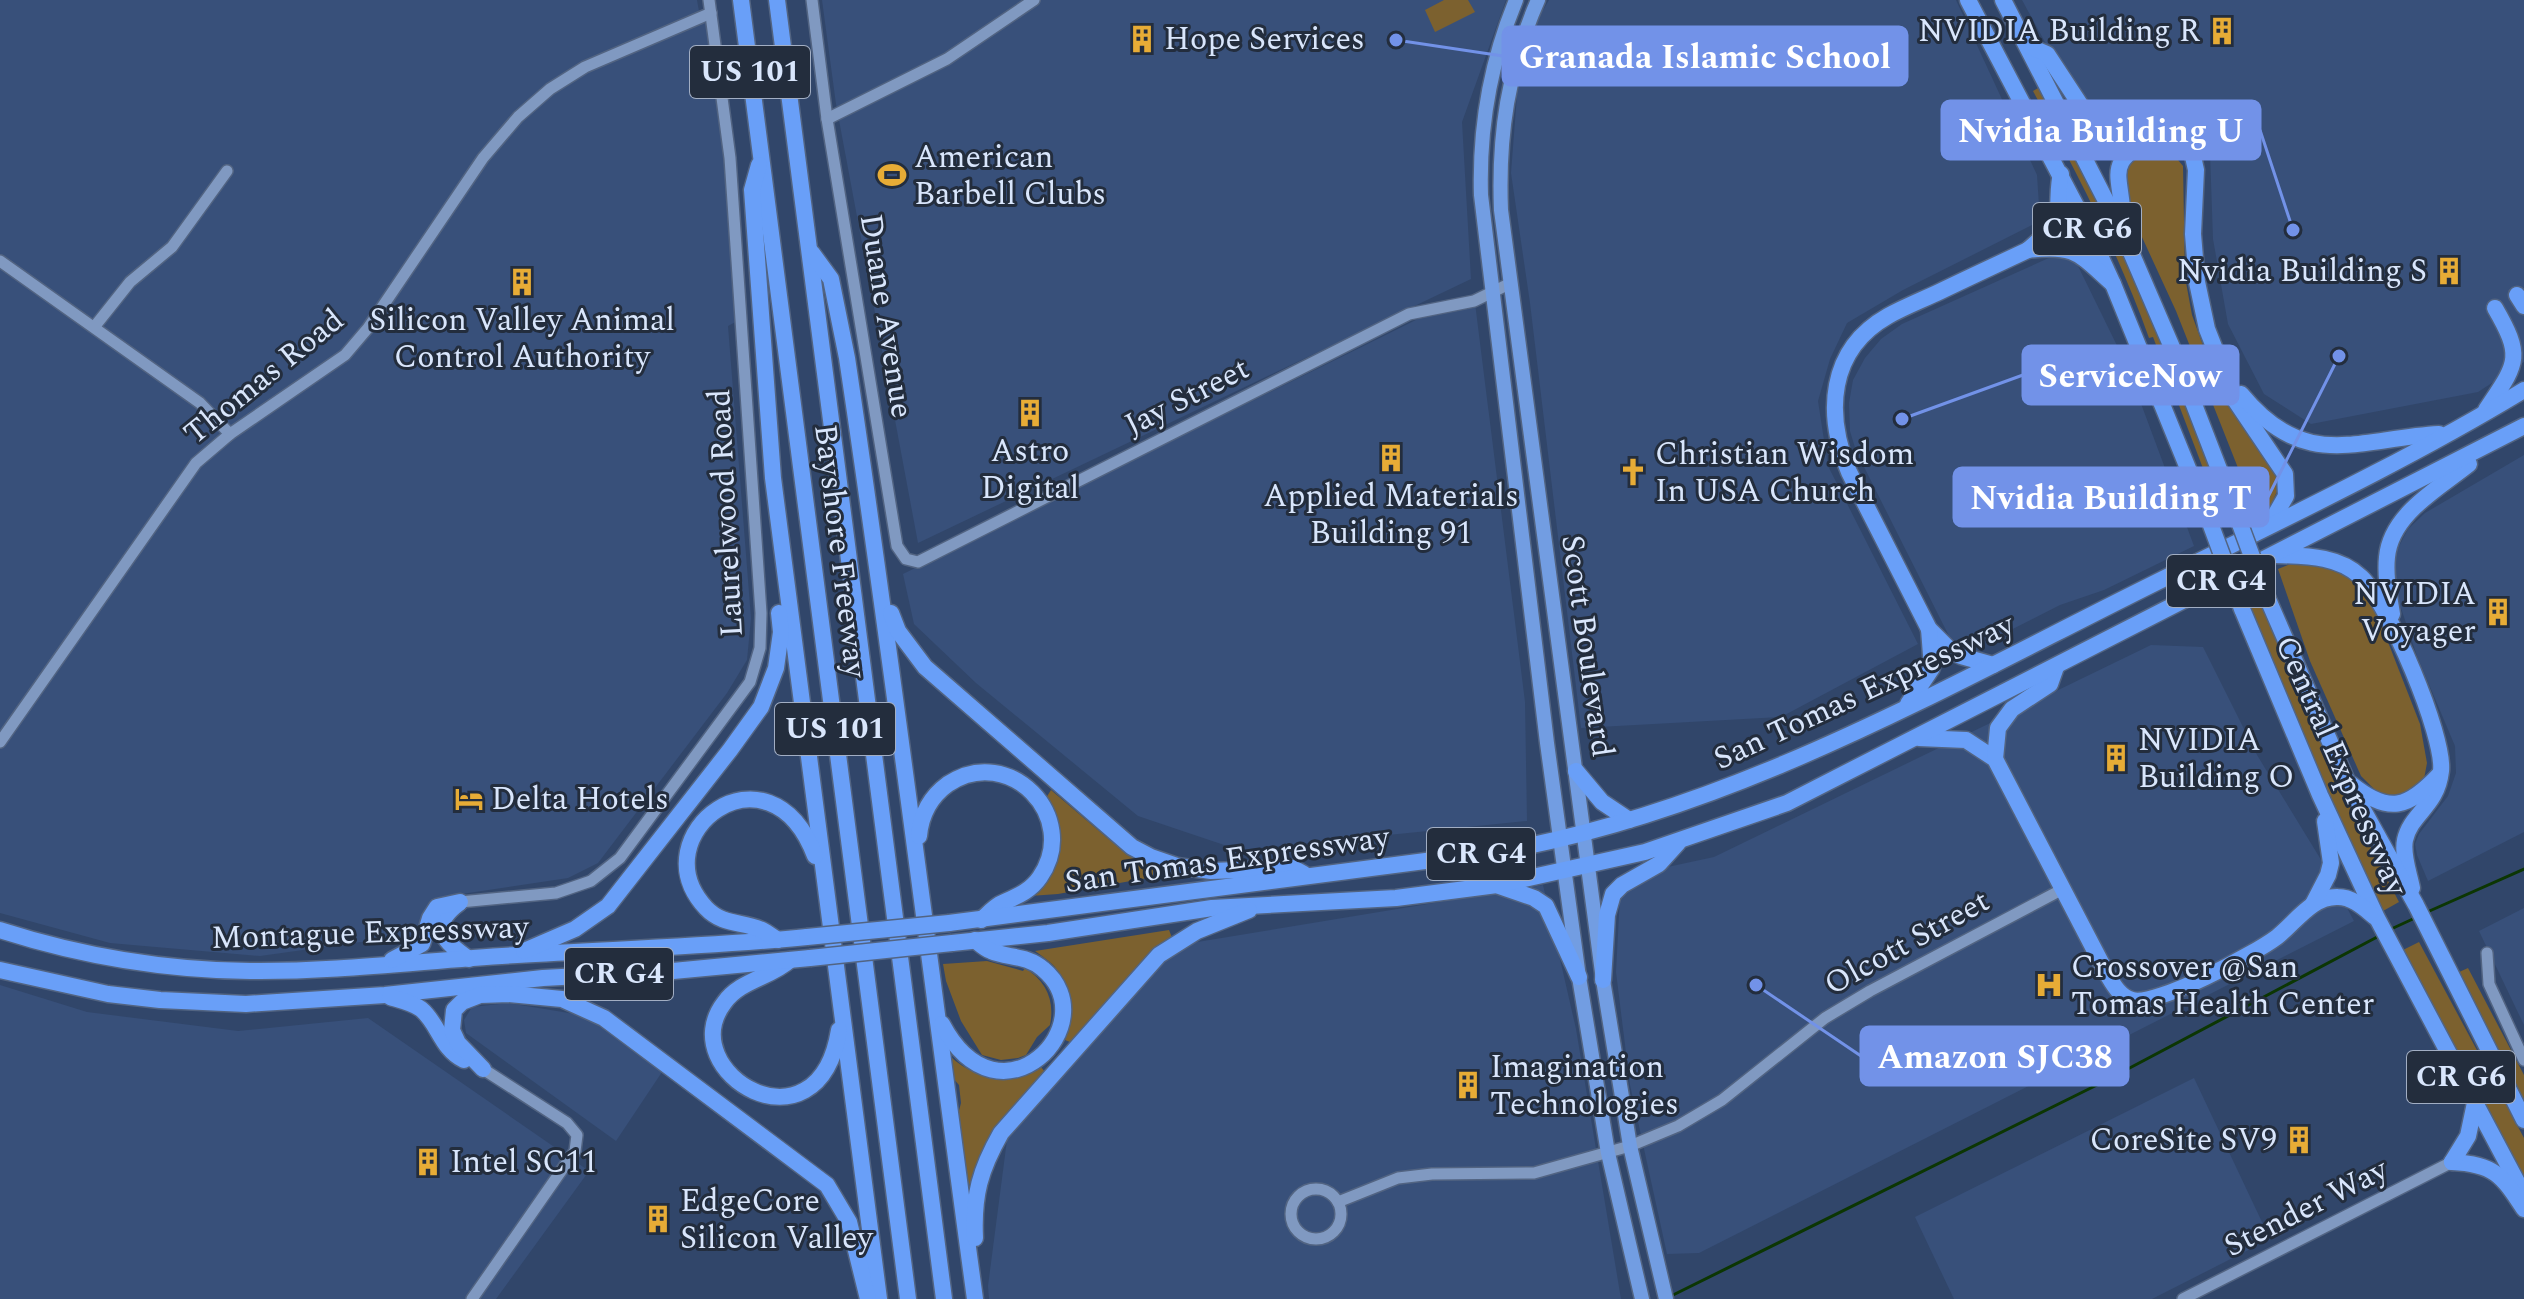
<svg xmlns="http://www.w3.org/2000/svg" width="2524" height="1299" viewBox="0 0 2524 1299" font-family="Spectral,serif">
<style>
.built{fill:#38507a}
.green{fill:#7c612f}
.lines{fill:none;stroke-linecap:round;stroke-linejoin:round}
.stream{stroke:#0c3603;stroke-width:3}
.minor-casing{stroke:#526482;stroke-width:14}
.major-casing{stroke:#526482;stroke-width:17}
.highway-casing{stroke:#526482;stroke-width:19}
.minor{stroke:#8099c1;stroke-width:11}
.major{stroke:#729de2;stroke-width:14}
.highway{stroke:#699ff8;stroke-width:16}
.highway-bridge-casing{stroke:#526482;stroke-width:19;stroke-linecap:butt}
.highway-bridge{stroke:#699ff8;stroke-width:16}
.labels{text-anchor:middle;dominant-baseline:central;stroke-width:6;stroke-linejoin:round;paint-order:stroke}
.shield{fill:#232d3d;stroke:#a2aec3;stroke-width:2}
.shield-label{font-size:30px;font-weight:bold;fill:#d9e6fc}
.poi-label{font-size:32px;fill:#d9e6fc;stroke:#232d3d;text-anchor:start}
.street-label{font-size:32px;fill:#d9e6fc;stroke:#232d3d}
.leader{fill:none;stroke:#7292e8;stroke-width:3}
.callout-dot{fill:#7292e8;stroke:#232d3d;stroke-width:3}
.callout{fill:#7292e8;stroke:#7292e8;stroke-width:3}
.callout-label{font-size:34px;text-anchor:middle;font-weight:bold;fill:#fff}
</style>
<rect width="100%" height="100%" fill="#31466a"/>
<g class="built">
<polygon points="0,0 697,0 700,17 711,13 741,319 728,326 751,618 747,660 727,693 598,863 568,878 435,898 411,935 260,956 110,943 0,913"/>
<polygon points="822,0 1506,0 1462,122 1471,279 918,543 836,104"/>
<polygon points="1549,0 1956,0 2037,175 2040,221 1903,290 1847,323 1830,359 1818,401 1828,466 1918,644 1781,717 1581,728 1530,303 1511,173 1517,95 1536,22"/>
<polygon points="2022,0 2524,0 2524,362 2478,392 2311,424 2264,394 2228,324 2213,239 2209,124 2121,127 2082,110"/>
<polygon points="2060,256 2075,262 2079,268 2127,366 2194,546 2104,590 2060,605 1987,642 1966,647 1958,644 1949,636 1856,451 1850,431 1849,403 1853,380 1865,358 1881,339 1902,324 2051,257"/>
<polygon points="1475,303 1525,702 1527,821 1239,850 1138,816 976,683 914,624 903,574 1442,307"/>
<polygon points="2524,455 2524,832 2428,881 2417,855 2415,844 2419,834 2448,796 2456,773 2455,746 2417,656 2396,593 2396,552 2408,529 2425,513"/>
<polygon points="2151,645 2203,647 2257,755 2323,863 2354,921 1699,1253 1667,1254 1630,1085 1616,972 1621,877 1714,857"/>
<polygon points="1543,885 1576,1029 1621,1299 989,1299 988,1286 1007,1140 1173,946"/>
<polygon points="2524,908 2524,1025 2479,931"/>
<polygon points="0,985 87,1012 238,1031 368,1018 589,1171 496,1299 0,1299"/>
<polygon points="508,1003 587,1016 662,1072 616,1141 466,1033 464,1020 472,1007"/>
<polygon points="2194,1078 2270,1239 2152,1299 1954,1299 1915,1217"/>
</g>
<g class="green">
<polygon points="1444,0 1468,0 1475,12 1435,32 1425,10"/>
<path d="M2040,87l61,117 53,114 73,191 -7,4 -67,-176 -4,1c-31,-87 -73,-166 -116,-247z"/>
<polygon points="2147,147 2169,149 2183,166 2185,277 2192,315 2216,381 2268,459 2280,485 2269,509 2257,516 2176,311 2124,198 2122,176 2130,160"/>
<polygon points="2293,563 2337,567 2370,596 2420,724 2427,763 2424,779 2410,793 2395,797 2378,793 2361,776 2310,661 2278,569"/>
<polygon points="2261,600 2338,784 2399,902 2383,911 2311,757 2255,620 2249,606"/>
<polygon points="1051,790 1111,841 1153,867 1153,877 1058,894 1030,896 1058,829 1056,817 1046,798"/>
<path d="M1169,930l4,10 -98,104 -10,-4c10,-24 6,-54 -11,-74 -6,-6 -15,-12 -19,-15z"/>
<polygon points="2419,942 2524,1138 2524,1181 2403,950"/>
<path d="M987,961l36,10 2,-3c21,13 30,32 25,57l-13,12 -11,18 -8,3 -17,2 -19,-5 -21,-34 -15,-40 -3,-17z"/>
<polygon points="2468,968 2524,1075 2524,1100 2457,973"/>
<path d="M950,1056c24,24 62,28 91,11l4,5 -69,112 -10,1 -9,-67 4,-15 -2,-18 -8,-9z"/>
</g>
<g class="lines">
<g class="stream">
<polyline points="2425,913 2524,869"/>
<polyline points="2389,930 2415,918"/>
<polyline points="1669,1297 2107,1080 2379,936"/>
</g>
<defs>
<g id="minor">
<polyline points="812,0 827,119 897,546 906,559 918,562 1409,314 1474,301 1511,283"/>
<polyline points="827,119 947,59 1034,0"/>
<polyline points="0,261 200,403 230,434"/>
<polyline points="95,326 130,282 172,247 227,171"/>
<polyline points="0,742 196,463 230,434 345,355 368,328 483,158 518,117 550,89 585,67 711,13"/>
<polyline points="460,902 556,893 591,881 620,858 750,682 760,648 761,613 730,158 709,0"/>
<polyline points="2487,953 2489,984 2524,1060"/>
<circle cx="1316" cy="1214" r="25"/>
<polyline points="1338,1202 1398,1178 1432,1174 1534,1173 1630,1146 1678,1126 1722,1100 1825,1018 1870,991 2063,889"/>
<polyline points="472,1299 575,1151 577,1135 567,1123 483,1069"/>
<polyline points="2183,1299 2452,1162"/>
</g>
<g id="major">
<path d="M1516,0c-26,63 -37,127 -35,195l66,548 32,234 29,176 34,146"/>
<path d="M1538,0c-30,68 -40,136 -37,210l102,770 27,166 36,153"/>
</g>
<g id="highway">
<polyline points="741,0 908,1299"/>
<polyline points="777,0 944,1299"/>
<polyline points="1968,0 2085,223 2113,284 2209,520"/>
<polyline points="2003,0 2124,236 2171,345 2234,508"/>
<polyline points="2028,46 2047,54 2085,112 2106,131 2169,135 2176,138 2192,152 2196,170 2193,234 2197,282 2207,329 2235,400 2285,474 2286,496 2270,524"/>
<polyline points="759,165 752,190 773,478 879,1299"/>
<path d="M2123,223c-1,-53 -22,-57 34,-89"/>
<path d="M2028,250c13,-12 29,-23 30,-43 1,-12 0,-21 3,-33"/>
<path d="M812,253l19,26 16,79c47,313 85,627 128,941"/>
<polyline points="2517,295 2524,306"/>
<path d="M2241,394c64,78 114,45 198,40"/>
<path d="M2486,410c31,-47 38,-52 9,-102"/>
<path d="M2275,555c30,1 63,0 86,22 27,25 84,159 80,194 -4,36 -30,42 -36,69 -3,15 4,33 7,48"/>
<polyline points="2267,597 2347,781 2416,905 2524,1120"/>
<polyline points="2242,609 2320,795 2377,918 2524,1195"/>
<polyline points="891,613 898,631 925,667 1132,847 1151,857 1177,866 1211,871 1293,868 1304,874"/>
<path d="M2392,614c-3,-19 -7,-38 -5,-57 4,-43 51,-68 82,-93"/>
<path d="M1993,665l-32,-9 -10,-5 -22,-22 -80,-157c-24,-58 -21,-122 39,-156 16,-9 34,-16 51,-24 29,-14 59,-28 89,-42 48,-6 51,4 85,34"/>
<polyline points="1908,704 1932,668 1929,629"/>
<path d="M1919,738l47,2 29,19 112,215c6,10 12,22 25,26 24,7 124,-47 145,-63 19,-15 35,-41 61,-40 15,0 27,12 37,20"/>
<polyline points="1995,759 1998,728 2012,709 2050,684 2056,667"/>
<polyline points="1576,771 1602,802 1629,820"/>
<path d="M2351,784c38,31 57,24 88,-9"/>
<path d="M919,836c2,-22 11,-39 29,-52 61,-41 133,33 92,93 -10,15 -25,20 -40,27 -7,4 -13,11 -19,16"/>
<polyline points="1499,886 1534,898 1546,906 1579,977"/>
<path d="M459,903c-31,23 -16,38 10,56"/>
<polyline points="2313,904 2328,875 2331,863 2325,821"/>
<path d="M949,923l553,-72c223,-40 424,-153 625,-254 133,-67 270,-130 397,-207"/>
<path d="M0,930c81,26 165,40 250,41 89,1 178,-11 267,-16 97,-6 193,-8 290,-18"/>
<path d="M778,940c-5,-3 -10,-7 -16,-10 -19,-9 -39,-4 -56,-22 -68,-73 63,-173 109,-52"/>
<polyline points="952,943 1048,933 1212,908 1396,898 1497,885 1645,852 1787,803 2524,426"/>
<polyline points="524,951 575,929 608,906 730,750 761,707 776,668 781,632 779,613"/>
<polyline points="392,960 422,944 430,918 437,907 460,902"/>
<path d="M790,960c-20,18 -50,20 -66,43 -52,69 94,157 115,27"/>
<polyline points="0,970 108,994 160,1000 246,1004 385,995 543,978 673,971 810,958"/>
<polyline points="1603,980 1607,915 1613,894 1622,885 1659,864 1678,843"/>
<path d="M390,997c10,3 23,6 31,12 18,15 20,40 43,51"/>
<path d="M942,1024c58,110 166,-1 101,-55 -16,-14 -35,-11 -52,-18 -6,-2 -11,-7 -16,-11"/>
<polyline points="483,1069 458,1043 452,1030 454,1010 462,1002 480,995 509,994 562,999 604,1018 827,1185 849,1222 868,1299"/>
<path d="M2452,1162c42,2 50,13 72,47"/>
<polyline points="2452,1162 2468,1136 2475,1103"/>
<path d="M975,1238c-2,-43 5,-68 26,-105l158,-178 38,-24 52,-21"/>
</g>
</defs>
<use href="#minor" class="minor-casing"/>
<use href="#major" class="major-casing"/>
<use href="#highway" class="highway-casing"/>
<use href="#minor" class="minor"/>
<use href="#major" class="major"/>
<use href="#highway" class="highway"/>
<defs>
<g id="highway-bridge">
<polyline points="2234,508 2267,597"/>
<polyline points="2209,520 2242,609"/>
<polyline points="807,937 949,923"/>
<polyline points="810,958 952,943"/>
</g>
</defs>
<use href="#highway-bridge" class="highway-bridge-casing"/>
<use href="#highway-bridge" class="highway-bridge"/>
</g>
<defs>
<symbol id="building-bare" viewBox="-9 -9 18 18"><path d="M-4-6H4V6H1V3H-1V6H-4ZM-2.5-4.3h1.7v1.8h-1.7ZM.8-4.3h1.7v1.8H.8ZM-2.5-1h1.7V.8h-1.7ZM.8-1h1.7V.8H.8Z" fill="#e7ac36" stroke="#232d3d" stroke-width="2.5" paint-order="stroke"/></symbol>
<symbol id="stadium-bare" viewBox="-9 -9 18 18"><path d="M0-5a6.5 5 0 1 0 0 10a6.5 5 0 1 0 0-10ZM-3.5-1.8h7v3.6h-7Z" fill="#e7ac36" stroke="#232d3d" stroke-width="2.5" paint-order="stroke"/></symbol>
<symbol id="church-bare" viewBox="-9 -9 18 18"><path d="M-1.2-6h2.4v3.5h3.3v2.4h-3.3V6h-2.4V-.1h-3.3v-2.4h3.3Z" fill="#e7ac36" stroke="#232d3d" stroke-width="2.5" paint-order="stroke"/></symbol>
<symbol id="hotel-bare" viewBox="-9 -9 18 18"><path d="M-6-4.5h1.5V1H6V5H4.5V3h-9V5H-6ZM-4 0a1.8 1.8 0 1 1 3.6 0ZM.5 0V-2.5h3Q6-2.5 6 0Z" fill="#e7ac36" stroke="#232d3d" stroke-width="2.5" paint-order="stroke"/></symbol>
<symbol id="hospital-bare" viewBox="-9 -9 18 18"><path d="M-5-5h3v3.5h4V-5h3V5h-3V1.5h-4V5h-3Z" fill="#e7ac36" stroke="#232d3d" stroke-width="2.5" paint-order="stroke"/></symbol>
</defs>
<g fill-rule="evenodd">
<use href="#building-bare" x="2202" y="11" width="40" height="40"/>
<use href="#building-bare" x="1122" y="19" width="40" height="40"/>
<use href="#stadium-bare" x="872" y="155" width="40" height="40"/>
<use href="#building-bare" x="2429" y="251" width="40" height="40"/>
<use href="#building-bare" x="502" y="262" width="40" height="40"/>
<use href="#building-bare" x="1010" y="393" width="40" height="40"/>
<use href="#building-bare" x="1371" y="438" width="40" height="40"/>
<use href="#church-bare" x="1613" y="452" width="40" height="40"/>
<use href="#building-bare" x="2478" y="592" width="40" height="40"/>
<use href="#building-bare" x="2096" y="738" width="40" height="40"/>
<use href="#hotel-bare" x="449" y="779" width="40" height="40"/>
<use href="#hospital-bare" x="2029" y="965" width="40" height="40"/>
<use href="#building-bare" x="1448" y="1065" width="40" height="40"/>
<use href="#building-bare" x="2279" y="1120" width="40" height="40"/>
<use href="#building-bare" x="408" y="1142" width="40" height="40"/>
<use href="#building-bare" x="638" y="1199" width="40" height="40"/>
</g>
<g class="labels">
<g class="shield">
<rect x="690" y="46" width="120" height="52" rx="6"/>
<rect x="2033" y="203" width="108" height="52" rx="6"/>
<rect x="2167" y="555" width="108" height="52" rx="6"/>
<rect x="775" y="703" width="120" height="52" rx="6"/>
<rect x="1427" y="828" width="108" height="52" rx="6"/>
<rect x="565" y="948" width="108" height="52" rx="6"/>
<rect x="2407" y="1051" width="108" height="52" rx="6"/>
</g>
<g class="shield-label">
<text x="750" y="72">US 101</text>
<text x="2087" y="229">CR G6</text>
<text x="2221" y="581">CR G4</text>
<text x="835" y="729">US 101</text>
<text x="1481" y="854">CR G4</text>
<text x="619" y="974">CR G4</text>
<text x="2461" y="1077">CR G6</text>
</g>
<g class="poi-label">
<text x="2200" y="31" text-anchor="end">NVIDIA Building R</text>
<text x="1164" y="39">Hope Services</text>
<text x="914" y="157">American<tspan x="914" dy="37">Barbell Clubs</tspan></text>
<text x="2427" y="271" text-anchor="end">Nvidia Building S</text>
<text x="522" y="320" text-anchor="middle">Silicon Valley Animal<tspan x="522" dy="37">Control Authority</tspan></text>
<text x="1030" y="451" text-anchor="middle">Astro<tspan x="1030" dy="37">Digital</tspan></text>
<text x="1655" y="454">Christian Wisdom<tspan x="1655" dy="37">In USA Church</tspan></text>
<text x="1391" y="496" text-anchor="middle">Applied Materials<tspan x="1391" dy="37">Building 91</tspan></text>
<text x="2476" y="594" text-anchor="end">NVIDIA<tspan x="2476" dy="37">Voyager</tspan></text>
<text x="2138" y="740">NVIDIA<tspan x="2138" dy="37">Building O</tspan></text>
<text x="491" y="799">Delta Hotels</text>
<text x="2071" y="967">Crossover @San<tspan x="2071" dy="37">Tomas Health Center</tspan></text>
<text x="1490" y="1067">Imagination<tspan x="1490" dy="37">Technologies</tspan></text>
<text x="2277" y="1140" text-anchor="end">CoreSite SV9</text>
<text x="450" y="1162">Intel SC11</text>
<text x="680" y="1201">EdgeCore<tspan x="680" dy="37">Silicon Valley</tspan></text>
</g>
<g class="street-label">
<text transform="translate(886 316) rotate(81)">Duane Avenue</text>
<text transform="translate(264 377) rotate(-39)">Thomas Road</text>
<text transform="translate(1187 397) rotate(-27)">Jay Street</text>
<text transform="translate(726 513) rotate(-93)">Laurelwood Road</text>
<text transform="translate(840 551) rotate(83)">Bayshore Freeway</text>
<text transform="translate(1587 646) rotate(82)">Scott Boulevard</text>
<text transform="translate(1864 692) rotate(-25)">San Tomas Expressway</text>
<text transform="translate(2341 766) rotate(66)">Central Expressway</text>
<text transform="translate(1227 860) rotate(-8)">San Tomas Expressway</text>
<text transform="translate(370 933) rotate(-2)">Montague Expressway</text>
<text transform="translate(1907 943) rotate(-29)">Olcott Street</text>
<text transform="translate(2306 1208) rotate(-27)">Stender Way</text>
</g>
</g>
<path class="leader" d="M1396 40L1503 56M2293 230L2260 130M1902 419L2023 375M2339 356L2268 497M1756 985L1861 1056"/>
<g class="callout-dot">
<circle cx="1396" cy="40" r="8"/>
<circle cx="2293" cy="230" r="8"/>
<circle cx="1902" cy="419" r="8"/>
<circle cx="2339" cy="356" r="8"/>
<circle cx="1756" cy="985" r="8"/>
</g>
<g class="callout">
<rect x="1503" y="27" width="404" height="58" rx="8"/>
<rect x="1942" y="101" width="318" height="58" rx="8"/>
<rect x="2023" y="346" width="215" height="58" rx="8"/>
<rect x="1954" y="468" width="314" height="58" rx="8"/>
<rect x="1861" y="1027" width="267" height="58" rx="8"/>
</g>
<g class="callout-label">
<text x="1705" y="68">Granada Islamic School</text>
<text x="2101" y="142">Nvidia Building U</text>
<text x="2130" y="387">ServiceNow</text>
<text x="2111" y="509">Nvidia Building T</text>
<text x="1995" y="1068">Amazon SJC38</text>
</g>
</svg>
